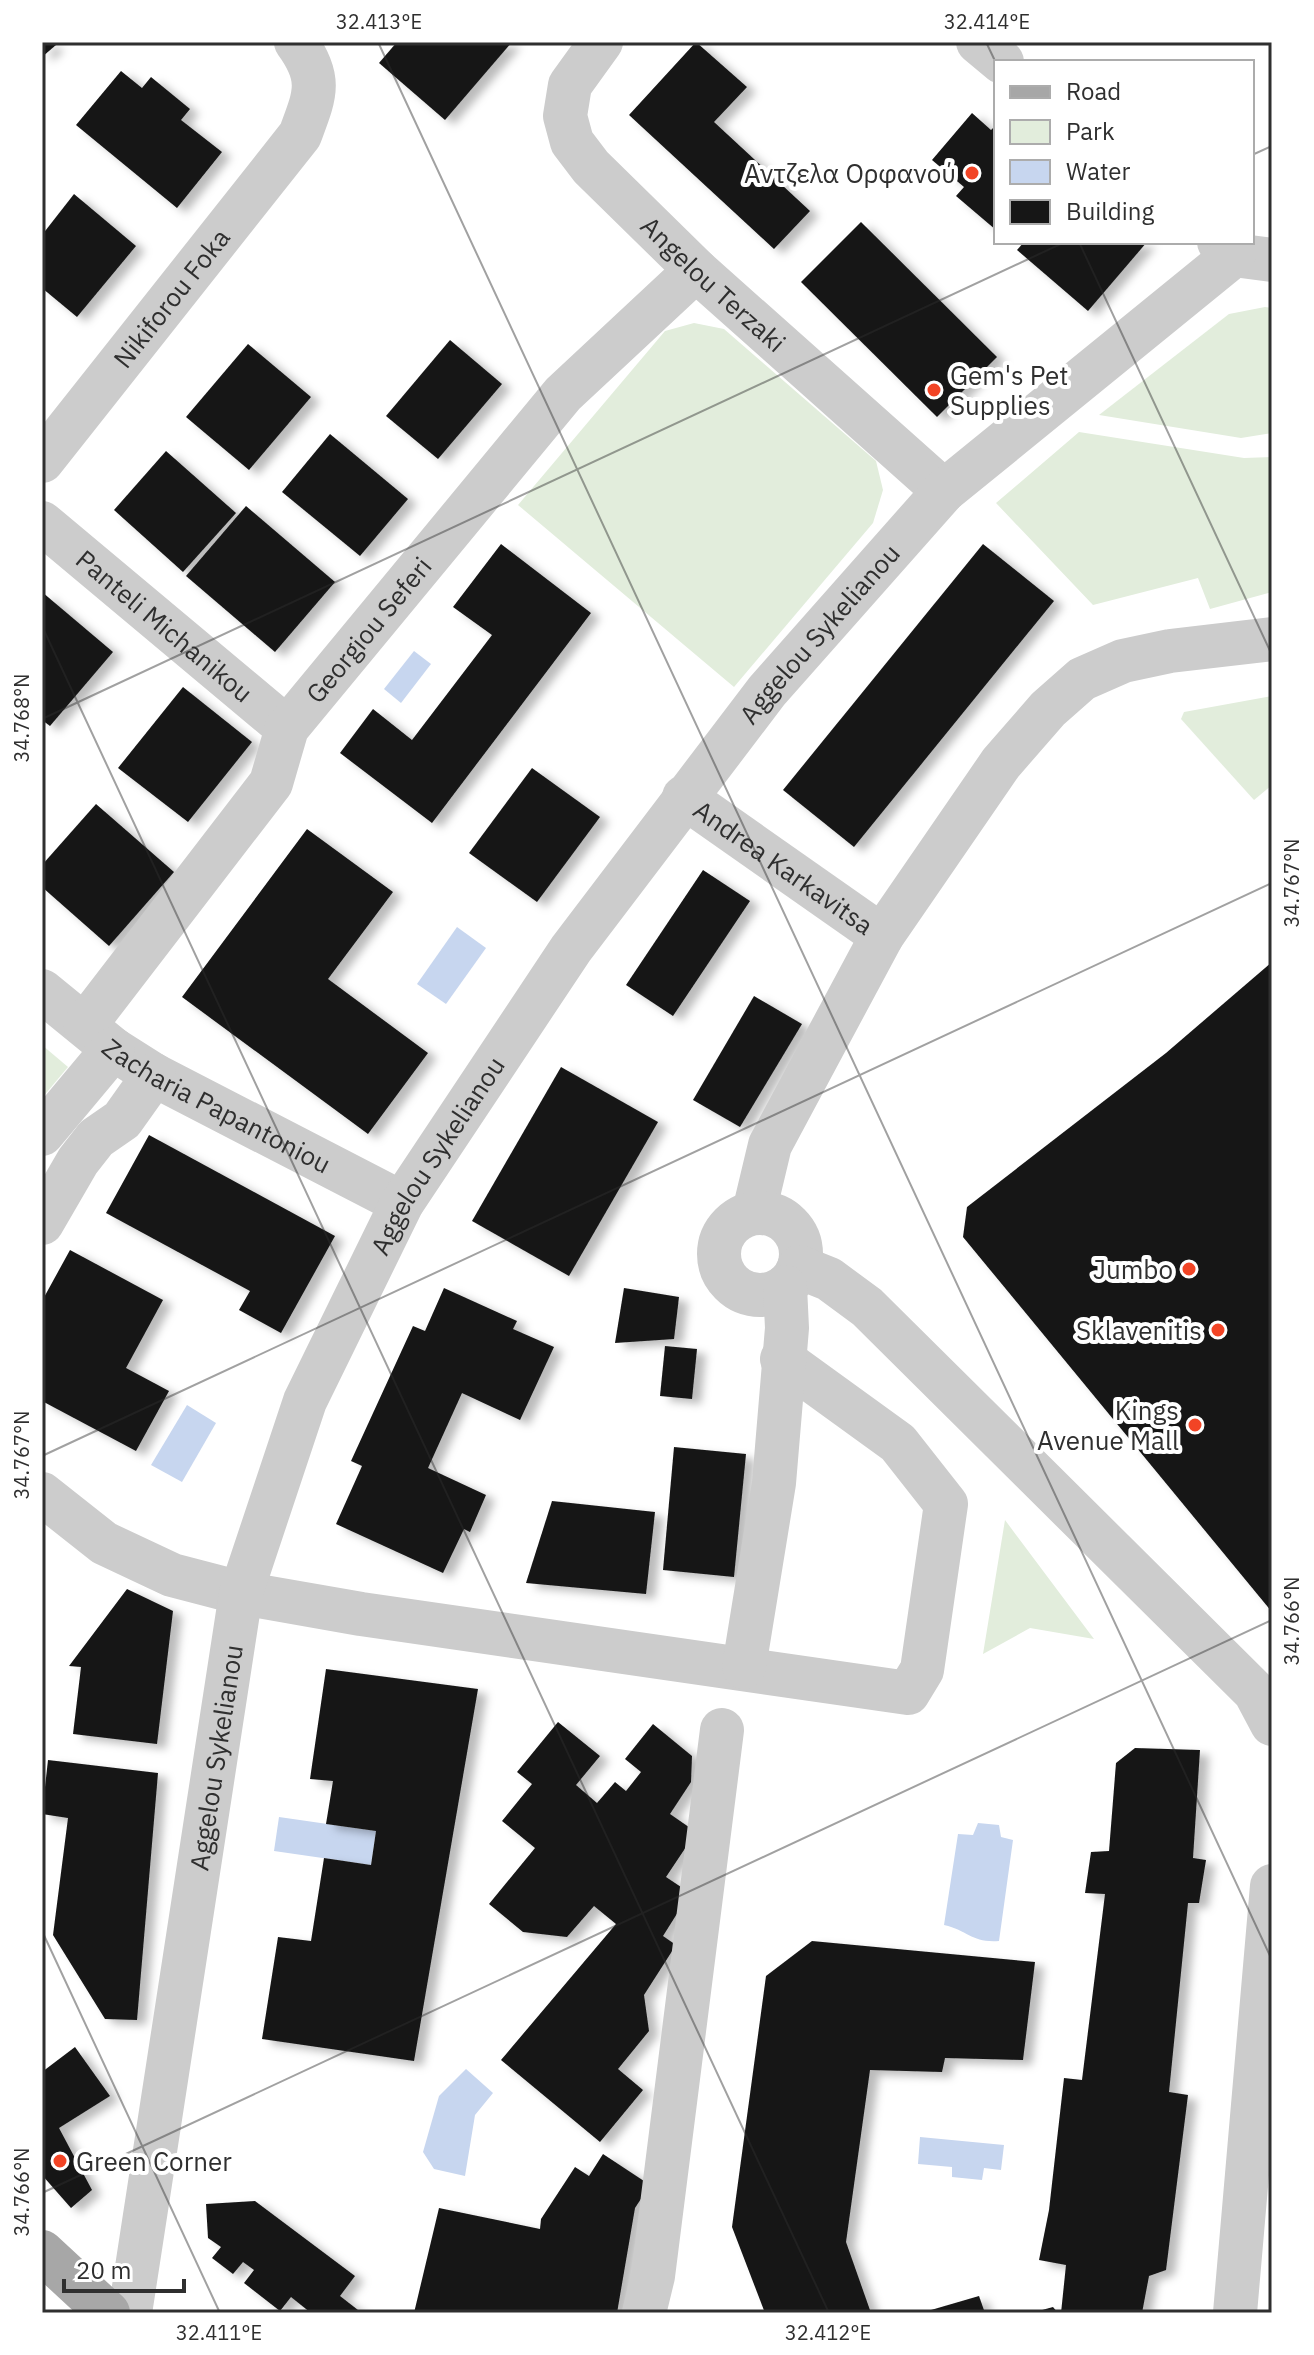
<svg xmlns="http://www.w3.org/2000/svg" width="1314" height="2355" viewBox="0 0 1314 2355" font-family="'IBM Plex Sans',sans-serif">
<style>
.green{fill:#e2eddc}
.water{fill:#c7d6ef}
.building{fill:#161616;filter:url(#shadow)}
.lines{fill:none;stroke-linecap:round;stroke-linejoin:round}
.minor{stroke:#ccc;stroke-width:44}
.major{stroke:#a7a7a7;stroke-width:44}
.ticks{fill:none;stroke:#2f2f2f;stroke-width:2;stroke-opacity:0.45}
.poi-dot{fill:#f24425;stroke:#fff;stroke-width:3}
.labels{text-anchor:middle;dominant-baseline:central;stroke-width:8;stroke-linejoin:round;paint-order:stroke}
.poi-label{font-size:26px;fill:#2f2f2f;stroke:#fff;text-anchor:end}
.street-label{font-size:26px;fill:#2f2f2f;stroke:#fff}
.neatline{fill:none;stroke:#2f2f2f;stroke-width:3}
.ticks-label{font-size:20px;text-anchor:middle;fill:#2f2f2f}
</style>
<defs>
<filter id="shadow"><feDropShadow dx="9" dy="5" stdDeviation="4" flood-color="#0004"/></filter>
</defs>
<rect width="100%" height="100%" fill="#fff"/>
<g class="green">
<polygon points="1265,307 1272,308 1272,433 1241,438 1099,415 1229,314"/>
<polygon points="694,323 724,329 876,461 883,490 873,523 734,687 518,505 665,331"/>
<polygon points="1079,432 1244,458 1272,457 1272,592 1210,609 1198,578 1093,605 996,503"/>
<polygon points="1272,696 1272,785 1254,800 1181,719 1184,712"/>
<polygon points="42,1045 68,1067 42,1098"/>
<polygon points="1005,1520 1094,1639 1030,1628 983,1654"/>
</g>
<g class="water">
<polygon points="414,651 431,664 401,703 384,689"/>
<polygon points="457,927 486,948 446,1004 417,984"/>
<polygon points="187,1405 216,1423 182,1482 151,1465"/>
<polygon points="279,1817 376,1831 371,1865 274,1851"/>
<path d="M978,1823l21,2 2,12 12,3 -14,101c-27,2 -30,-10 -55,-16l14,-91 15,1z"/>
<polygon points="466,2069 493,2093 475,2115 465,2176 434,2169 423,2152 439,2096"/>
<polygon points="920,2137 1004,2145 1001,2170 984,2168 982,2180 952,2177 952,2167 918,2164"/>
</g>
<g class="building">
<polygon points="42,42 56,45 42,57"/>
<polygon points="397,42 512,42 445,120 379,63"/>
<polygon points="696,42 747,87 714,122 810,211 774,249 629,115"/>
<polygon points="121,71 142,88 151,77 190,109 181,120 222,152 177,208 76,125"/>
<polygon points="972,113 991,130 996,125 996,230 956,196 964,187 932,160"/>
<polygon points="74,194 136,246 77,317 42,288 42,235"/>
<polygon points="861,222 997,357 937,417 801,282"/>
<polygon points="1024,242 1147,242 1088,311 1017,250"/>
<polygon points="450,340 502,384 438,459 386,416"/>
<polygon points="248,344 311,397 249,470 186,417"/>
<polygon points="330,434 408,499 360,556 282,492"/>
<polygon points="166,451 236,513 183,572 114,510"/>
<polygon points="246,506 335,582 275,652 186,576"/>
<polygon points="501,544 591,613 432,823 340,753 373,709 412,740 492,635 453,607"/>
<polygon points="983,544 1054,601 854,847 783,790"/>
<polygon points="42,592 113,652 50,726 42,720"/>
<polygon points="183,687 252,742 188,822 118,768"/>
<polygon points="532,768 600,817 537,902 469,853"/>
<polygon points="96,804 174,872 109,946 42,887 42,865"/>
<polygon points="307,829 393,892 328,979 428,1053 368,1134 182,997"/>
<polygon points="703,870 750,901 673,1016 626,985"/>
<polygon points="1272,962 1272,1612 963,1237 967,1207 1166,1053"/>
<polygon points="754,996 802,1024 740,1127 693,1100"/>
<polygon points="561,1067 658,1122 569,1276 472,1221"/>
<polygon points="149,1135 335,1236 281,1333 239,1310 250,1291 106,1213"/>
<polygon points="70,1250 163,1300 126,1368 169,1391 136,1451 42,1401 42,1301"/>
<polygon points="444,1288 517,1321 513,1329 554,1347 520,1420 462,1393 428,1468 486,1495 470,1532 464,1529 443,1573 336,1524 362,1466 351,1461 413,1326 425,1331"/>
<polygon points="624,1288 679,1297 674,1339 615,1343"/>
<polygon points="665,1346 697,1349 692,1399 660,1396"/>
<polygon points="674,1447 746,1454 734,1577 663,1570"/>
<polygon points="552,1501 655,1512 646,1594 526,1583"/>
<polygon points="127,1589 173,1611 157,1744 73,1734 81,1667 69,1666"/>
<polygon points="326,1669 478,1689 414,2061 262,2039 278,1937 311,1941 324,1858 371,1865 376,1831 326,1824 333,1781 310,1779"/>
<polygon points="558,1722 600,1756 576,1785 597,1803 615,1782 626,1791 641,1772 625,1759 653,1724 692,1756 691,1782 670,1814 696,1832 666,1877 690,1893 663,1936 676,1945 644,1995 649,2031 618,2069 643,2090 600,2142 501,2060 616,1924 594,1906 567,1937 523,1932 489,1904 535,1848 502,1821 532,1784 517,1772"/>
<polygon points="1135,1748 1200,1750 1193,1858 1206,1860 1199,1903 1188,1903 1169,2092 1188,2095 1166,2270 1149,2276 1142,2313 1061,2313 1066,2265 1039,2260 1049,2210 1064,2078 1082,2080 1105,1894 1085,1893 1091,1852 1109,1851 1116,1763"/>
<polygon points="48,1760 158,1773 137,2020 105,2019 53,1935 68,1818 42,1814"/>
<polygon points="812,1941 1035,1962 1023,2060 945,2058 942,2072 870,2070 846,2242 871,2313 765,2313 732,2227 766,1976"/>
<polygon points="75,2047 110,2096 59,2128 92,2190 71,2208 42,2175 42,2072"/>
<polygon points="603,2154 650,2185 635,2208 617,2313 414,2313 439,2208 540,2229 541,2219 575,2167 589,2176"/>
<polygon points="255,2201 355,2276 340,2296 358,2310 356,2313 311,2313 291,2297 280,2311 244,2283 254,2270 243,2262 233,2274 212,2258 221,2247 208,2238 206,2204"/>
<polygon points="979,2296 985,2313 931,2310"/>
<polygon points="1053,2307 1058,2313 1035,2313 1035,2312"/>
</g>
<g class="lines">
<g class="minor">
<path id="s1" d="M601,42l-31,43 -5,31 7,26 19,25 105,103 248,221"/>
<polyline points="978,42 1002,62"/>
<polyline points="1219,242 1234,255 1272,260"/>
<path id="s2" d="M42,461l258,-326c15,-40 23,-56 -4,-93"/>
<path id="s3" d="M42,523l245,205"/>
<path id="s4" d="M684,797l198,139"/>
<path id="s5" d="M42,991l71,58 41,26 248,128"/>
<path id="s6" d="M85,1025l186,-242 16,-55 276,-334 133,-124"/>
<polyline points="42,1134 113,1049"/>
<polyline points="754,1212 770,1145 882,936 1001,763 1048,709 1082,679 1123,661 1170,651 1272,639"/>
<circle cx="760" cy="1254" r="41"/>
<polyline points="42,1223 78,1161 96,1138 122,1120 154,1075"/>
<polyline points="799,1267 829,1279 867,1307 1255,1692 1272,1724"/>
<polyline points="42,1494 104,1543 172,1575 241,1593 361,1614 908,1693 922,1670 946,1504 898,1443 782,1359"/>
<polyline points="744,1667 774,1483 787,1328 785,1287"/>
<path id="s7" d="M130,2313l111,-720 64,-192 97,-198 169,-254 196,-258 177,-200 290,-236"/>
<polyline points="644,2313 653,2276 722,1730"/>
<polyline points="1235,2313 1272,1886"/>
</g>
<polyline class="major" points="42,2252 108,2313"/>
</g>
<path class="ticks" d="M378,42l894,1918M986,42l10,21M1252,155l20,-9M1079,242l193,413M42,626l787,1687M42,719l1023,-477M42,1456l1230,-573M42,1931l178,382M42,2193l1230,-573"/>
<g class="poi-dot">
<circle cx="972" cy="173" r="8"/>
<circle cx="934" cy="390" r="8"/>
<circle cx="1189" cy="1269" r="8"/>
<circle cx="1218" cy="1330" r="8"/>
<circle cx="1195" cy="1425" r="8"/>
<circle cx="60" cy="2161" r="8"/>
</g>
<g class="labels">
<g class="poi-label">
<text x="956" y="173">Αντζελα Ορφανού</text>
<text x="950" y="375" text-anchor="start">Gem's Pet<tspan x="950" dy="30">Supplies</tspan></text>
<text x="1173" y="1269">Jumbo</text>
<text x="1202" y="1330">Sklavenitis</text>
<text x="1179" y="1410">Kings<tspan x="1179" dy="30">Avenue Mall</tspan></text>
<text x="76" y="2161" text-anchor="start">Green Corner</text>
</g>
<g class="street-label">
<text stroke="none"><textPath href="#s1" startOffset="312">Angelou Terzaki</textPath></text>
<text stroke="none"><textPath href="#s2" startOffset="208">Nikiforou Foka</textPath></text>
<text stroke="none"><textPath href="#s3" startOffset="160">Panteli Michanikou</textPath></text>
<text stroke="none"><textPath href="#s6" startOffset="490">Georgiou Seferi</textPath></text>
<text stroke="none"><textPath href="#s7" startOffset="1858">Aggelou Sykelianou</textPath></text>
<text stroke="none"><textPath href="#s4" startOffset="122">Andrea Karkavitsa</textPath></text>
<text stroke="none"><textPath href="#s5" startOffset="210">Zacharia Papantoniou</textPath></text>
<text stroke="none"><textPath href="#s7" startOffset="1210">Aggelou Sykelianou</textPath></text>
<text stroke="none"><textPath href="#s7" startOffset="562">Aggelou Sykelianou</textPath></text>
</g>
</g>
<rect width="1314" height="2355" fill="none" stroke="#ffffff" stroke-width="88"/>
<rect x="994" y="60" width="260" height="184" fill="#ffffff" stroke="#acacac" stroke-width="2"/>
<rect x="1010" y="86" width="40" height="12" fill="#a7a7a7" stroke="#acacac" stroke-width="2"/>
<text x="1066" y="100" font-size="24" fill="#2f2f2f">Road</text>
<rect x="1010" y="120" width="40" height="24" fill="#e2eddc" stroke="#acacac" stroke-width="2"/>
<text x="1066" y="140" font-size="24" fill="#2f2f2f">Park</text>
<rect x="1010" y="160" width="40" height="24" fill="#c7d6ef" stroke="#acacac" stroke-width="2"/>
<text x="1066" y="180" font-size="24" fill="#2f2f2f">Water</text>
<rect x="1010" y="200" width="40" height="24" fill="#161616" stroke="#acacac" stroke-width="2"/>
<text x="1066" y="220" font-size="24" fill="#2f2f2f">Building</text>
<path d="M64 2279v12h120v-12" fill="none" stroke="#2f2f2f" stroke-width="4"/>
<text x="76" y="2279" font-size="24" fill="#2f2f2f" stroke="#ffffff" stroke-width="6" paint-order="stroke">20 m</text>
<rect x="44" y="44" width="1226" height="2267" class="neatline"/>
<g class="ticks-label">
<text x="379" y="29">32.413°E</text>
<text x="987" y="29">32.414°E</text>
<text transform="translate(22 718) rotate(-90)" y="7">34.768°N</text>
<text transform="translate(1292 883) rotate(-90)" y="7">34.767°N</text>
<text transform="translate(22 1455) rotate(-90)" y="7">34.767°N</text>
<text transform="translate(1292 1621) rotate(-90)" y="7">34.766°N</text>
<text transform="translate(22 2192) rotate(-90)" y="7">34.766°N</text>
<text x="219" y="2340">32.411°E</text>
<text x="828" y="2340">32.412°E</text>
</g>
</svg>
